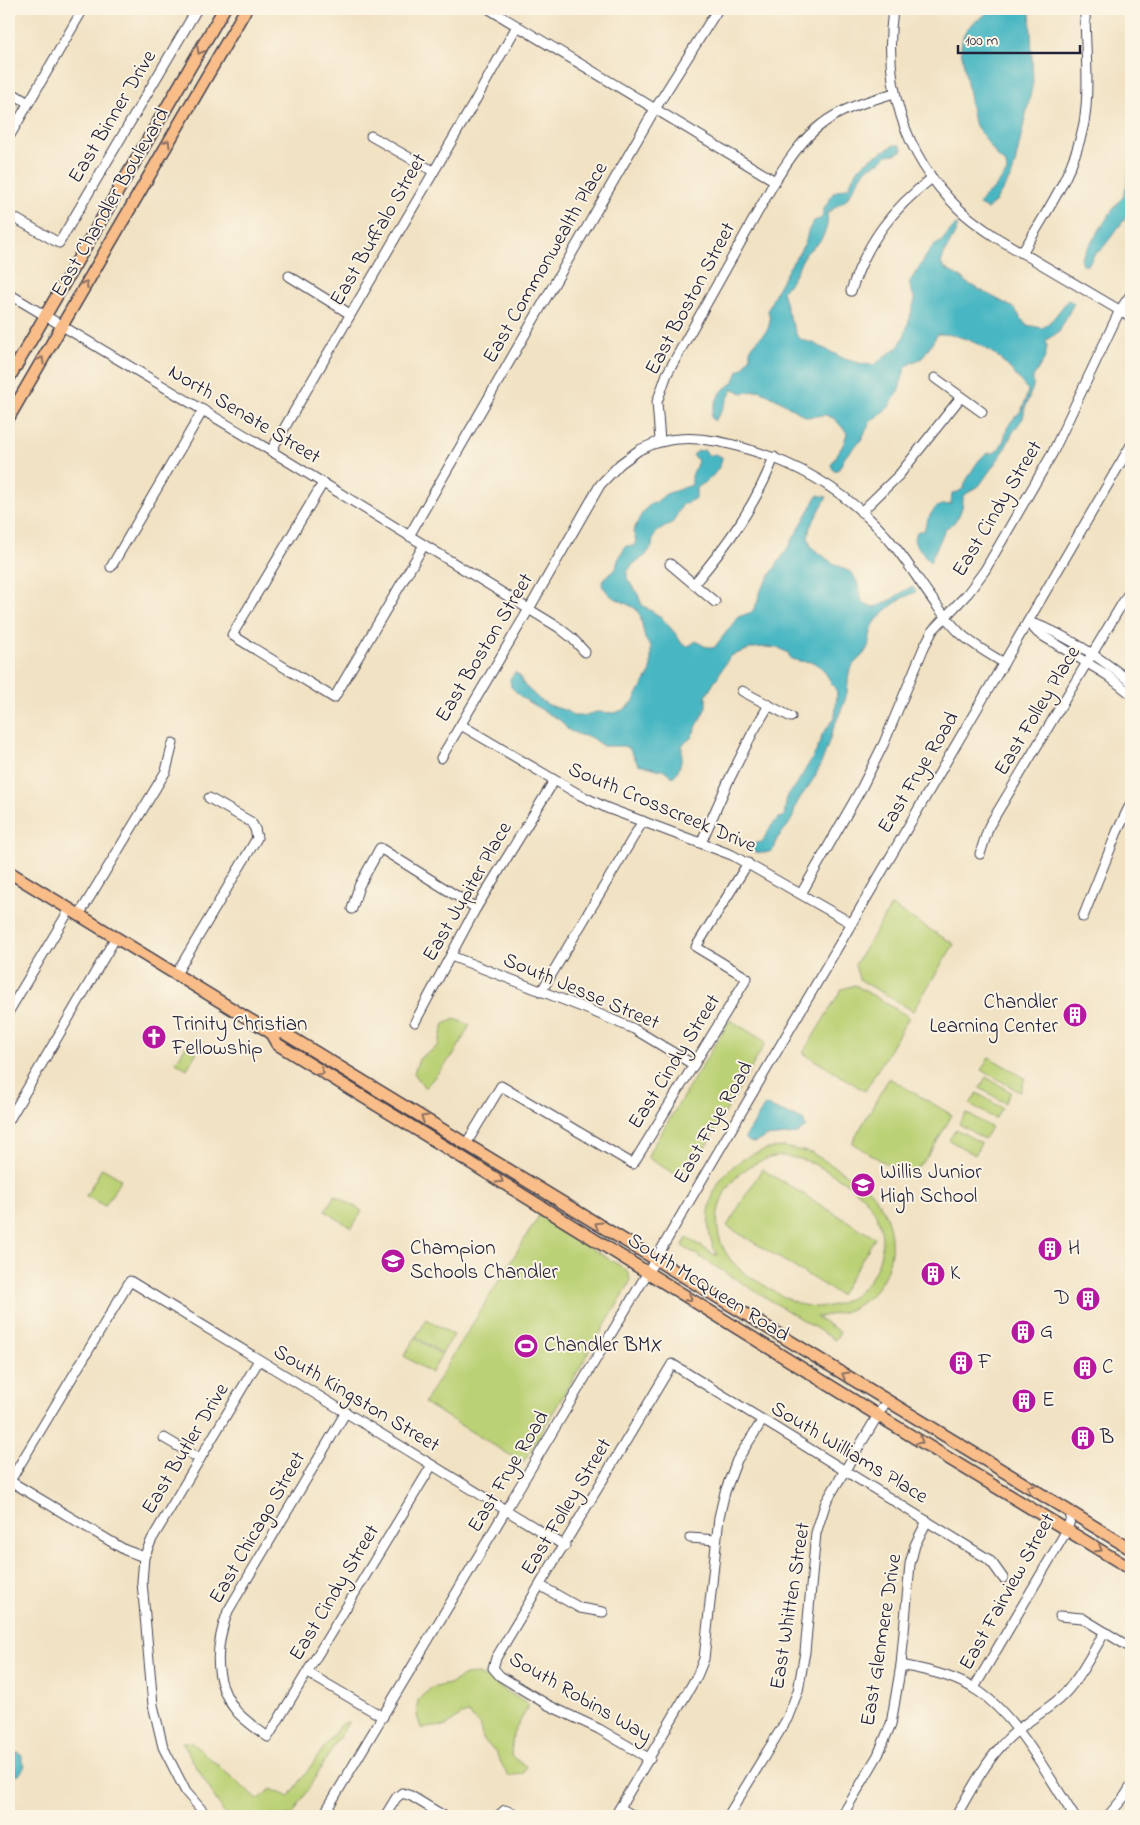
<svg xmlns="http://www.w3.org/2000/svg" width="1140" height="1825" viewBox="0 0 1140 1825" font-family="'Indie Flower',sans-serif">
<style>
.green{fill:#bbd176;stroke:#6e7a58;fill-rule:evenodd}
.water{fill:#49b7c3;stroke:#366c7f}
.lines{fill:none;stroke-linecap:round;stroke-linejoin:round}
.minor-casing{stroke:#413f4f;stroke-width:11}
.major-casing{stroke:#413f4f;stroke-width:14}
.minor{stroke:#fff;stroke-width:9}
.major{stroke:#f8bd88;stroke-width:11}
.oneway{stroke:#8d7062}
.labels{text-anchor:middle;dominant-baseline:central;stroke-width:4;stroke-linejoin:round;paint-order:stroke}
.street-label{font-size:21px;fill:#22223b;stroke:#fcf5e5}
.poi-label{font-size:21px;fill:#22223b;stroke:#fcf5e5;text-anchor:start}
</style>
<rect width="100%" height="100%" fill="#fcf5e5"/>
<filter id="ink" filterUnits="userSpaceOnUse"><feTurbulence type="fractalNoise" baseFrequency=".02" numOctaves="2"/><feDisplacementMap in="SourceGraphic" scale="10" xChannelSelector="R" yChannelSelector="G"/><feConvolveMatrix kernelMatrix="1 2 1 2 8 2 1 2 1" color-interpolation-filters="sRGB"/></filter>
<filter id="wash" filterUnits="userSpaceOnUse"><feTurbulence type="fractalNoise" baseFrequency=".0096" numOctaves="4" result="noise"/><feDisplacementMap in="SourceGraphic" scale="20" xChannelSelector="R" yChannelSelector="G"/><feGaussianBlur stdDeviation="1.12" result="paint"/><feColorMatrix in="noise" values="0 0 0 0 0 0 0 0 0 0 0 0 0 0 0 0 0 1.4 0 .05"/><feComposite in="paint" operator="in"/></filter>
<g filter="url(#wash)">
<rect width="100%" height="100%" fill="#f1e2c3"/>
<g class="green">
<polygon points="891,906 954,944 913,1011 859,979 855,965"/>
<polygon points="855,985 909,1017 865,1091 803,1053 842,989"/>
<polygon points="455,1019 470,1025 455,1053 425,1088 414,1073 419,1059 438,1046 444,1024"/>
<polygon points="730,1020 766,1042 691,1172 685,1169 680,1177 648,1158 650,1151"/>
<polygon points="186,1046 197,1052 187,1069 176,1062"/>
<polygon points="989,1057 1025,1078 1020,1092 982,1070"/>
<polygon points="986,1077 1011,1092 1005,1103 980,1088"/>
<path d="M889,1078l63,37c-9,15 -27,55 -45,57 -10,0 -45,-23 -55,-29z"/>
<polygon points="977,1093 1002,1108 995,1119 970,1104"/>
<polygon points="966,1113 991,1127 984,1139 959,1124"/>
<polygon points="956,1129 981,1143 975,1155 949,1140"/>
<path d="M784,1147l28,6 52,32c39,35 37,97 -11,123 -12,6 -24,7 -37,9l24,15 -5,8 -153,-94 5,-8 30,18c-3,-8 -7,-16 -8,-25 -6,-47 30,-82 75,-84zM781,1156c9,1 17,2 26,5 18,7 54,29 64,45 26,38 3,92 -42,100 -22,4 -39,-5 -57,-16 -15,-9 -31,-17 -42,-31 -32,-44 1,-98 51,-103z"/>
<polygon points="102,1168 121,1179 105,1206 86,1196"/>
<polygon points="762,1169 875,1238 840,1295 727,1226"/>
<polygon points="335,1195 362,1211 352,1228 325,1211"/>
<path d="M540,1214l23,17 59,36c9,7 10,13 4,23l-103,173 -99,-60z"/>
<polygon points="427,1319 454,1335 442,1353 416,1337"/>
<polygon points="415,1338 442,1355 431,1373 404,1356"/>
<polygon points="479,1674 529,1705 513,1734 511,1756 526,1766 523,1774 508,1776 496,1753 483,1739 479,1724 468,1714 461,1715 447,1726 421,1728 417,1715 418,1700 431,1688 449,1684 465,1675"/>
<polygon points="349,1721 292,1816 230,1816 225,1815 182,1742 191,1742 258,1800 271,1789 289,1797 340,1725"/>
</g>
<g class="water">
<path d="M986,9h44l3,74 -18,81 -4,13 -16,25 -8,7 -8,-4 5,-9 9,-6 14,-18 -1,-8 -8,-7 -24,-34 -13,-74c1,-21 9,-23 25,-35z"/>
<path d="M894,145h6l3,5 -8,4 -8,1 -6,6 -15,8 -20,31 -19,13c2,11 -2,24 -11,32 -4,3 -8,6 -11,10 -8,13 -11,26 -23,36l6,22 9,23 5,4 11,3 32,16 18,5 11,1 25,-19 6,-12 10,-34 -6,-17 23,-36 9,-5 13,-16 4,-1c-4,14 -14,24 -17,39 7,10 18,9 26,19l47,25 12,17 17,3 10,-9 15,-19 6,3 -15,29 -13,8 1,7 -2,11 -12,19v10l-8,21 -2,10 -10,14 -10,20 -24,34 -16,10c1,12 -5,27 -17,32l-16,34c-4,-3 -5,-6 -8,-10 -6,-8 -12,-11 -4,-21h6c1,-6 7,-22 15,-25 3,-2 8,-1 12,-2l1,-11 6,-1 6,-4c0,-6 14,-28 19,-32 3,-3 7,-3 11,-3 12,-10 9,-16 15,-28 3,-6 9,-10 13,-16 3,-6 4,-13 6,-19 -10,-11 -18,-23 -29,-32 -15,-13 -41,-25 -61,-24l-16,24 -11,5 -6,6 -6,21 -10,17 -18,14 -10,19 -16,17 -6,12 -5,2 -3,-6 13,-22 3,-10 -12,-14 -9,-4 -20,2 -28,-18 -19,-9 -16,3 -10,-4 -14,26 -5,6 -3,-4c4,-15 7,-26 22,-34l5,-12 5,-3 7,-11v-7l4,-6 14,-15 2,-8 -2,-11 8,-19 13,-23 10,-15 7,-12 2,-10 6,-10 8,-3 2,-9 10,-17 15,-5c10,-27 23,-28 45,-42z"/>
<polygon points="1131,155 1131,211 1102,249 1094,255 1088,265 1082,265 1081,258 1115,206 1123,197 1127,184"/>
<path d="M705,450l4,6 6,-2 7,3c0,12 -15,26 -26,31v10l-14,7 -9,17 -16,10 -4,6 -1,9 -7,9 -13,9 -5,7v6l5,8 5,6 5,13 19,12 14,16 8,12 6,1 7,-5 8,5 10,2 24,-31 14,-5 6,-11 1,-8 31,-49 28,-49 9,2 -17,30 -2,10 3,10 20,15 21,11 5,8 5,21 11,5c19,-4 23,-14 40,-20l3,5c-13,4 -35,20 -42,32 -5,8 -3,17 -7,25 -5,10 -15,13 -18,24 -1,6 -1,13 -2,19 -3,15 -11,28 -16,43 -5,15 -9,29 -17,43 -5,9 -12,16 -17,25 -2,4 -3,10 -4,14 -4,9 -11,15 -16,22 -1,3 -1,5 -2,8 -5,9 -20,6 -27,2l2,-5 12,-2c6,-10 10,-22 22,-26l3,-20 8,-9 21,-35 6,-17 13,-18 2,-25 -14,-23 -10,-7 -14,-1 -8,-2 -3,-6 -9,-5 -14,-1 -12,1 -23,8 -24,40v11l-15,31 -9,7c0,12 0,23 -9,32l-8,-6 -27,-7 -9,-16 -6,-2h-20l-13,-9 -10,-2 -12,-5 -7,-9 -39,-23 -11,-11 -1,-8 5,-7 5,4 4,9 16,15 9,5 18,6 6,5h13l10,-4 19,1 10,-4 8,-7 18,-31v-24l-6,-8 -5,-24 -5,-7 -24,-12 -9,-10 1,-7 13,-10 2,-9 8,-14h8l2,-6 -3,-8 8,-17 9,-11 5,-1 11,-9 26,-9v-9l6,-15 -5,-6 5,-4z"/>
<polygon points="765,1105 803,1120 806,1127 797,1134 765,1137 755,1143 749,1142 745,1138"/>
<polygon points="14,1753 19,1753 22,1755 22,1762 25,1766 19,1775 10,1776 9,1767 11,1768 13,1766 9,1761 9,1757"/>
</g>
</g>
<g filter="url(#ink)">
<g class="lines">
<defs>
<g id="minor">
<polyline points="489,9 775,181"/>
<path d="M893,9c-10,75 10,145 65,199 12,12 26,21 39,30l134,79"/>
<polyline points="9,91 28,103"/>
<polyline points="371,136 433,171"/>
<polyline points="9,137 83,9"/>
<polyline points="9,215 59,243 197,9"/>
<path d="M1022,253c25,-42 53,-82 62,-130 6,-35 1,-79 1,-114"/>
<polyline points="289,276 350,314"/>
<path d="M851,291c16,-49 40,-81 81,-113"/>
<polyline points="9,294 271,451 558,627 572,638 585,652"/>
<polyline points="935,378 982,412"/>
<path d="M657,443c7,-2 15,-4 22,-4 23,-2 46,3 68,10 59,17 110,50 149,99 22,28 39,60 64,85 13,12 29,21 44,30"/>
<polyline points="271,451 475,101 517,26"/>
<polyline points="323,483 232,635 334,698 424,545"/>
<polyline points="861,512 899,475 961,397"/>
<polyline points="409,536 655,109 718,9"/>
<polyline points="670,564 715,602"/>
<polyline points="111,567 203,410"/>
<path d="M694,584c33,-39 62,-79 80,-127"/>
<polyline points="1028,622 1038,633 1107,675 1131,694"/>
<path d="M1028,622c34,9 76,39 103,60"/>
<polyline points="742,691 791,717"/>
<polyline points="461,725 580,795 607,808 732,855 851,923"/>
<path d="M441,758l88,-149 71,-124 20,-21 19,-14 21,-9 -3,-39 10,-28 108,-193c13,-20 27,-42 47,-57 20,-16 47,-23 72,-31"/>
<polyline points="701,843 728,782 753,732 769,705"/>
<polyline points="980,854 989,826 1131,589"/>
<polyline points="801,894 861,789 884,743 924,647 933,630 968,593 985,570 1052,454 1120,310 1131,294"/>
<polyline points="352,909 359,886 380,848 476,908"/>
<polyline points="79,915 166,771 173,743"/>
<polyline points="1083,917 1117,832 1131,803"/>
<polyline points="451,956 592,1011 634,1029 694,1065"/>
<polyline points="176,974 257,838 255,829 251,822 209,798"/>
<polyline points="541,992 643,821"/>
<polyline points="9,1011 70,909"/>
<polyline points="415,1022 476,908 554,781"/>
<polyline points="9,1120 116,937"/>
<polyline points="466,1144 501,1086 633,1164 747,978 696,947 748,863"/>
<path d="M346,1412l-118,199c-13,35 -16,72 10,102 9,9 20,17 30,24l164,-272"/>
<polyline points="164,1438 200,1459"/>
<polyline points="10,1481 125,1550 144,1557"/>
<polyline points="9,1487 10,1481 130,1281 565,1546"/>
<polyline points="690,1538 716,1540"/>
<polyline points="541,1586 580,1608 603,1612"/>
<polyline points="1060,1616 1082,1618 1131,1648"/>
<path d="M901,1665c25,5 50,10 72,23 41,23 76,89 101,128"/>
<polyline points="308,1673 383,1717"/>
<polyline points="974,1688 1067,1530 1072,1514"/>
<polyline points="650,1759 599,1729 548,1705 500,1676 493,1668 496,1658 672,1364 988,1559 993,1564 1003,1578"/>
<polyline points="620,1808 634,1816"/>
<polyline points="207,1816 186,1792 163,1747 153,1705 142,1582 144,1557 152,1539 259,1360"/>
<polyline points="323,1816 648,1272 1131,445"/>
<polyline points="385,1816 396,1798 402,1793 411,1796 444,1816"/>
<polyline points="498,1816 505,1810 520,1816"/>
<polyline points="615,1816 697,1676 704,1659 719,1517 725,1492 737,1460 762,1421"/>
<polyline points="728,1816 787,1719 798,1691 805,1652 816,1533 826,1502 887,1400"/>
<polyline points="842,1816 878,1755 891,1724 901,1665 910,1564 915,1545 927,1521"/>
<path d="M956,1816c14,-24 27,-50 46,-71 16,-19 38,-30 57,-46 20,-18 32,-45 46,-67"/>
<polyline points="1108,1816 1125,1796 1131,1786"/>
</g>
<g id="major">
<polyline points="9,378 224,9"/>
<polyline points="9,417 246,9"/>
<polyline points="9,872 270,1032 277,1044 458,1155 887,1421 1131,1569"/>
<polyline points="270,1032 284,1033 1131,1549"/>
</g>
</defs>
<use href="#minor" class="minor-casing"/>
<use href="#major" class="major-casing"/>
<use href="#minor" class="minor"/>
<use href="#major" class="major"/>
</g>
<defs><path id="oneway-chevron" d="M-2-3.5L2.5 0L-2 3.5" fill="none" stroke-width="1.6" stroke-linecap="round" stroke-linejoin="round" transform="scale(1.25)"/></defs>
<g class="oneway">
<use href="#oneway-chevron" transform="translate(200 51) rotate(120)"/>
<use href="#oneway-chevron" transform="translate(167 143) rotate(-59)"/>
<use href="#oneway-chevron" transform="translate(85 284) rotate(-60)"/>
<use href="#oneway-chevron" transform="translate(41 360) rotate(-61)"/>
<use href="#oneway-chevron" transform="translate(321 1072) rotate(32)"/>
<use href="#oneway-chevron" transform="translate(424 1118) rotate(-149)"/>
<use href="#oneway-chevron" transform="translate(500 1180) rotate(32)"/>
<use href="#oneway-chevron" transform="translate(598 1225) rotate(-148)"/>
<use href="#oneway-chevron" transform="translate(689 1298) rotate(32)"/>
<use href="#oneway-chevron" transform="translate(845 1375) rotate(-149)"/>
<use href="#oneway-chevron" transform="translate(920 1441) rotate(31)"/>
<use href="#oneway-chevron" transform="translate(1030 1488) rotate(-149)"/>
<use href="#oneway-chevron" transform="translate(1099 1549) rotate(31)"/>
</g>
</g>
<defs>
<symbol id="building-disc" viewBox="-11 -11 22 22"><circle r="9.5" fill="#b5179e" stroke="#fcf5e5"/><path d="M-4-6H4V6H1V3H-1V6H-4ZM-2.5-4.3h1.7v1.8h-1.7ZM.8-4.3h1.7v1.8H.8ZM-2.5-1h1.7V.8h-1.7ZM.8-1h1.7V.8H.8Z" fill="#fff"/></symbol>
<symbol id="church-disc" viewBox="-11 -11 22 22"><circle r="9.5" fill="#b5179e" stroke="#fcf5e5"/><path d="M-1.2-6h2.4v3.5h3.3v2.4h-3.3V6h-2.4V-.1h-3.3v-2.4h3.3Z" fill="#fff"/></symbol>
<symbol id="school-disc" viewBox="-11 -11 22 22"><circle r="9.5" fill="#b5179e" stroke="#fcf5e5"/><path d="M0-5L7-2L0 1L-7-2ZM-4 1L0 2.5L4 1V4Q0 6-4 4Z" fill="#fff"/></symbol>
<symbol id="stadium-disc" viewBox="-11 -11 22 22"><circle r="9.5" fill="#b5179e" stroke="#fcf5e5"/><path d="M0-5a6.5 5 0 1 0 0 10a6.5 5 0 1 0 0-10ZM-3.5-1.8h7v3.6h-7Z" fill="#fff"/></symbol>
</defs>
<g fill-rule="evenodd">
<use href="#building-disc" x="1061" y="1001" width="28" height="28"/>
<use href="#church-disc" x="140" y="1023" width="28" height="28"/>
<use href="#school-disc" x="849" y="1171" width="28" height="28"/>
<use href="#building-disc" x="1036" y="1235" width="28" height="28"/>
<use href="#school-disc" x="379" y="1247" width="28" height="28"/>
<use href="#building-disc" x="919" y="1260" width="28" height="28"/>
<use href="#building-disc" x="1074" y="1285" width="28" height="28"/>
<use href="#building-disc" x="1009" y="1318" width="28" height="28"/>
<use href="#stadium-disc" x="512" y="1332" width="28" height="28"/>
<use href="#building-disc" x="947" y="1349" width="28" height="28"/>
<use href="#building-disc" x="1071" y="1354" width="28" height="28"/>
<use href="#building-disc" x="1010" y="1387" width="28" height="28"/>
<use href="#building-disc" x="1069" y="1424" width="28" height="28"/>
</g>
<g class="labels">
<g class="street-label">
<text transform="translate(113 117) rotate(-59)">East Binner Drive</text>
<text transform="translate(111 203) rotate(-60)">East Chandler Boulevard</text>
<text transform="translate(379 230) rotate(-60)">East Buffalo Street</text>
<text transform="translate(546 263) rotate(-60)">East Commonwealth Place</text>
<text transform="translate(691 299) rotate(-62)">East Boston Street</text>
<text transform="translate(244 415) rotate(31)">North Senate Street</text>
<text transform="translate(998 509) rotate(-59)">East Cindy Street</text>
<text transform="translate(485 648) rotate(-59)">East Boston Street</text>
<text transform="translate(1038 711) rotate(-59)">East Folley Place</text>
<text transform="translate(919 773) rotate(-59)">East Frye Road</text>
<text transform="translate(662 808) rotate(23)">South Crosscreek Drive</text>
<text transform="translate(468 892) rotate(-60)">East Jupiter Place</text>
<text transform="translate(581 992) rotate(23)">South Jesse Street</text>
<text transform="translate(675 1062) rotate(-58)">East Cindy Street</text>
<text transform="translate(714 1123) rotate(-60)">East Frye Road</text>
<text transform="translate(708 1288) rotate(32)">South McQueen Road</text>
<text transform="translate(356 1399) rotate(31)">South Kingston Street</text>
<text transform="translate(186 1449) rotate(-59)">East Butler Drive</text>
<text transform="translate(849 1453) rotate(31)">South Williams Place</text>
<text transform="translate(509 1472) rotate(-59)">East Frye Road</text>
<text transform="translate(567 1507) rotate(-59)">East Folley Street</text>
<text transform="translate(258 1528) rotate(-60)">East Chicago Street</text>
<text transform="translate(1008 1592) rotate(-61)">East Fairview Street</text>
<text transform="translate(335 1593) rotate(-59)">East Cindy Street</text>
<text transform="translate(791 1606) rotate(-81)">East Whitten Street</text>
<text transform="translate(882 1640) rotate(-81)">East Glenmere Drive</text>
<text transform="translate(580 1698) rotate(30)">South Robins Way</text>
</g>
<g class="poi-label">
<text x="1058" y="1003" text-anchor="end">Chandler<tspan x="1058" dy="24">Learning Center</tspan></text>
<text x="172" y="1025">Trinity Christian<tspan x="172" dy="24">Fellowship</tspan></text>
<text x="880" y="1173">Willis Junior<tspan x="880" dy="24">High School</tspan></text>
<text x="410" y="1249">Champion<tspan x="410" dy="24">Schools Chandler</tspan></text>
<text x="1068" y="1249">H</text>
<text x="950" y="1274">K</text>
<text x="1070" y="1299" text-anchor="end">D</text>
<text x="1040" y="1332">G</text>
<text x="544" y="1346">Chandler BMX</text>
<text x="978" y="1363">F</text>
<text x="1102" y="1368">C</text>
<text x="1042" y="1401">E</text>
<text x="1100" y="1438">B</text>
</g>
</g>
<rect width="1140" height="1825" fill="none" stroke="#fcf5e5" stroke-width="30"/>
<path d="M958 45v8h122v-8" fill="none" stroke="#22223b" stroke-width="2.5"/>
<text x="965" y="45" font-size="15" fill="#22223b" stroke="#fcf5e5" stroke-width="4" paint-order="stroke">100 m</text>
</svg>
